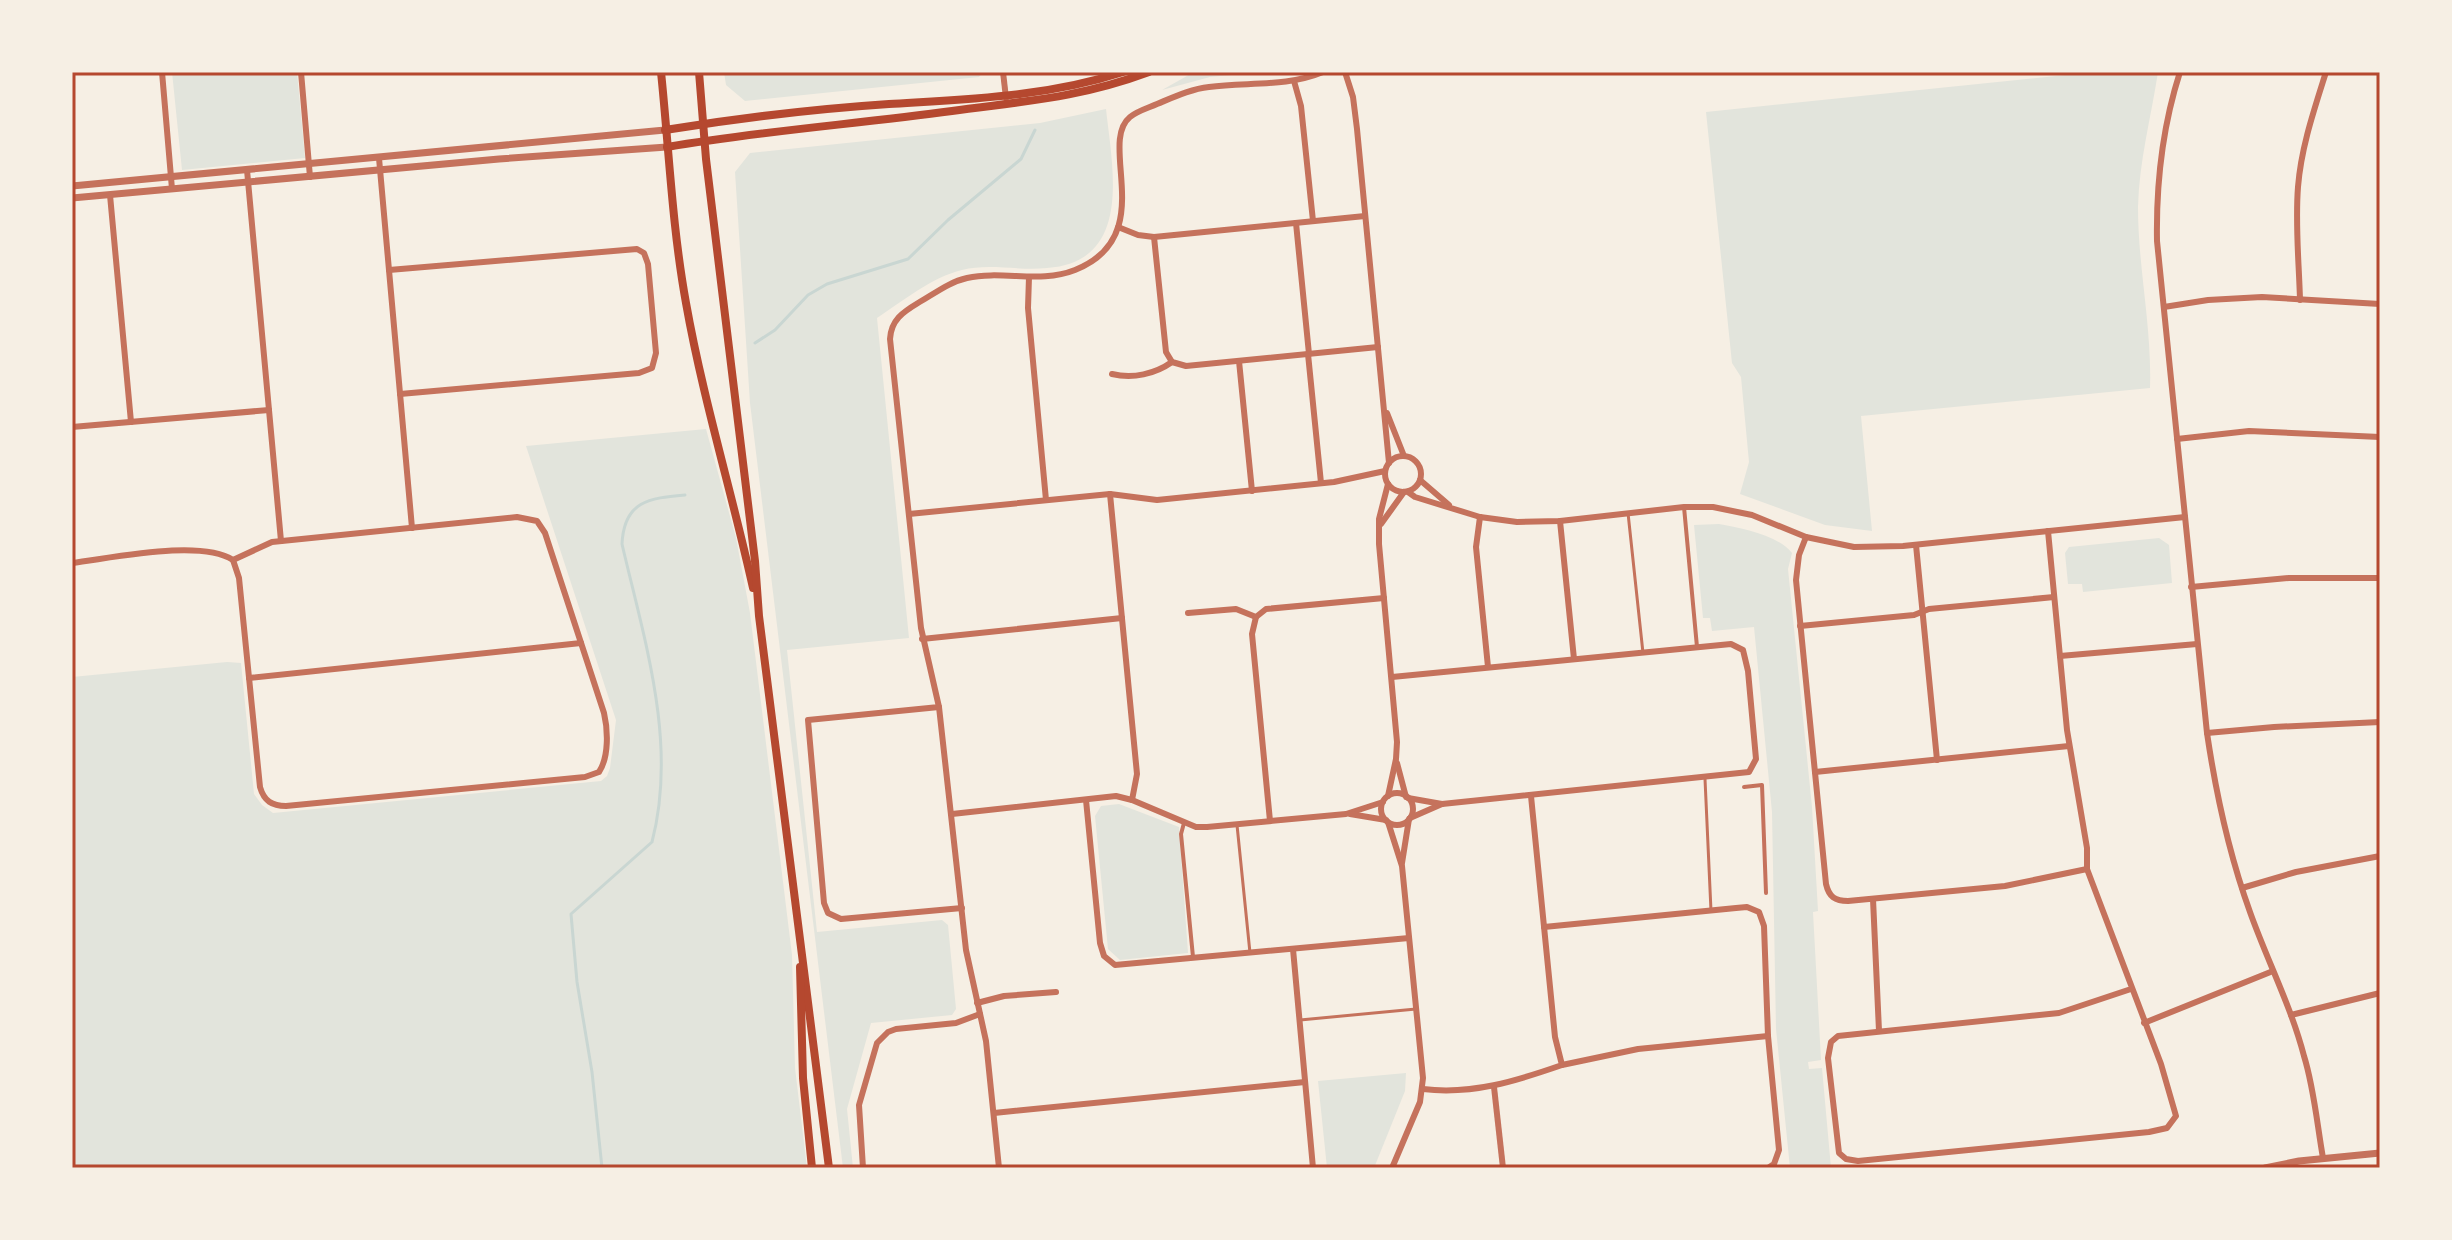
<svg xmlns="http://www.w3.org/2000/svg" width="2452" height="1240" viewBox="0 0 2452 1240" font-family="Merriweather,serif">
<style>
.green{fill:#e2e4dc}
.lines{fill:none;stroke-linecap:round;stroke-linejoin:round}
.stream{stroke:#c9d6d2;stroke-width:3}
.service{stroke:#c5725c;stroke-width:3}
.pedestrian{stroke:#c5725c;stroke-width:4}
.minor{stroke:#c5725c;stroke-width:6}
.tertiary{stroke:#c5725c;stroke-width:7}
.secondary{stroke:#b5482f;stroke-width:8}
.neatline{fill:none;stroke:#b5482f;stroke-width:3}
</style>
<rect width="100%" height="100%" fill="#f6efe4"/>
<g class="green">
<polygon points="172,72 297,72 305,158 182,170"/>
<polygon points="724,72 983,72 979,77 745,101 726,85"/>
<polygon points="1194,72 1263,72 1210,77 1162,90"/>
<path d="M2094,72h64c-7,46 -19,89 -20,135 0,61 14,120 12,181l-289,28 11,115 -47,-6 -85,-31 9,-32 -8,-85 -9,-14 -26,-251z"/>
<path d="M1106,109c6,57 28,153 -59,159 -28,3 -58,-5 -85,2 -30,7 -59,31 -85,48l32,320 -122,12 30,282 125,-12 6,5 8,84 -4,6 -81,8 -24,86 6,59h-10l-93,-765 -15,-231 15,-19 290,-30z"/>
<polygon points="706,429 736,538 750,613 792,955 795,1068 807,1168 72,1168 72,677 227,662 241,663 254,794 262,805 273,813 601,781 607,776 610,768 616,720 526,446"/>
<path d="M1719,524c22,4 59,11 73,29l-4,16 24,238 6,104 -5,1 8,148 -13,2 1,7 13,-1 9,100h-41l-14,-139 -4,-217 -18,-185 -42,4 -2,-13h-7l-9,-93z"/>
<polygon points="2159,538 2169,545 2172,583 2083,592 2082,584 2068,584 2065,553 2069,547"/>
<polygon points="1119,804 1179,827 1188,953 1120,960 1108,949 1095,816 1101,806"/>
<polygon points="1406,1073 1405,1091 1374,1168 1327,1168 1318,1081"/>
</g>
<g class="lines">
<g class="stream">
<polyline points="755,343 775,330 808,295 827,284 908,259 948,220 1021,159 1035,130"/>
<path d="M602,1168l-10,-96 -15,-90 -6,-68 81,-72c26,-99 -8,-203 -30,-298 2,-43 27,-46 63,-49"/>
</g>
<g class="service">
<polyline points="1628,513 1643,653"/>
<polyline points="1705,779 1711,911"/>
<polyline points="1237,825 1250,953"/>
<polyline points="1300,1020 1416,1009"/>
</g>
<g class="pedestrian">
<polyline points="1684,507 1697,647"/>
<polyline points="1744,787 1762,785 1766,893"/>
<polyline points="1184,823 1181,834 1193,957"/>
</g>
<g class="minor">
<polyline points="162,72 172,189"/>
<polyline points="301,72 310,177"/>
<polyline points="1003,72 1006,98"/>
<polyline points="1345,72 1353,97 1357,129 1389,463"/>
<path d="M2180,72c-18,56 -24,111 -23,169l50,492c9,61 22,121 43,179 17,48 41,94 54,144 10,32 13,68 19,102"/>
<polyline points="1294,81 1301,106 1313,221"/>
<polyline points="379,158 412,528"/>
<polyline points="247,170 281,541"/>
<polyline points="110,195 131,422"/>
<polyline points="1296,223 1309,354"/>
<polyline points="1118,227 1138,235 1154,237 1365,216"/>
<polyline points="1154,237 1166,352 1172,362 1186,366 1378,347"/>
<polyline points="389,270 637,249 644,253 648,264 656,353 652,368 639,373 400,394"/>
<polyline points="1029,277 1028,308 1046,500"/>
<path d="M2300,300c-1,-38 -5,-75 -2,-113 3,-39 16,-77 28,-115"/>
<polyline points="2164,307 2208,300 2262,297 2380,304"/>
<polyline points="1308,354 1321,483"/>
<polyline points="1239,361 1252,491"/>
<path d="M1112,374c21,5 43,0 60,-12"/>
<polyline points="1387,413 1404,456"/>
<polyline points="72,427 269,410"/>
<polyline points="2177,439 2249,431 2380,437"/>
<circle cx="1403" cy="474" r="18"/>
<polyline points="1420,480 1449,505"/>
<polyline points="1408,492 1415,497 1480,517 1517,522 1560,521 1684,507 1713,507 1752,515 1806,537 1854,547 1903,546 2185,517"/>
<polyline points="1110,494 1137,774 1132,800"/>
<polyline points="909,514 1110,494 1157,500 1334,482 1385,471"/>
<path d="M517,517l20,4 8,12 59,180c4,17 5,44 -5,59l-14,5 -299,29c-14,0 -22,-5 -26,-19l-21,-209 -6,-18 39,-18z"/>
<polyline points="1480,517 1476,547 1488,667"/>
<polyline points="1560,521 1574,659"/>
<polyline points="1381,524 1404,492"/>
<polyline points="2048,531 2067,730 2087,848 2087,869 2161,1064 2176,1116 2167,1128 2149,1132 1858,1161 1846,1159 1839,1153 1828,1058 1831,1042 1838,1036 2059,1013 2131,989"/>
<path d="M1806,537l-7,18 -3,25 30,304c3,13 9,17 22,17l157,-15 82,-17"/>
<polyline points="1916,545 1937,760"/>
<path d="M72,563c41,-5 128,-24 161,-3"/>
<polyline points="2191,587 2289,578 2380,578"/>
<polyline points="1188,613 1236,609 1256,617 1266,609 1384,598"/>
<polyline points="1256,617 1252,634 1270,821"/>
<polyline points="1800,626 1914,615 1929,609 2054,597"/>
<polyline points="922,639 1122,618"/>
<polyline points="2060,656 2197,644"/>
<polyline points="1392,677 1731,644 1743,650 1748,671 1756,759 1749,772 1442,804 1410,818"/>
<polyline points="249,678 581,643"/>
<polyline points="939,707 966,950 986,1041 999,1168"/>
<polyline points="2207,733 2274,727 2380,722"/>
<polyline points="1397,763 1406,797"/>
<polyline points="1815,772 2069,746"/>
<circle cx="1397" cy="809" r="16"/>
<polyline points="1388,796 1396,759 1397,742 1379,544 1379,519 1388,484"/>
<polyline points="1408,798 1442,804"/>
<polyline points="1086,800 1100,943 1104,956 1115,965 1409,938"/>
<polyline points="952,814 1116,796 1132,800 1196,827 1207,827 1346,814 1383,802"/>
<polyline points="1350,814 1386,820"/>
<polyline points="1388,822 1402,866 1423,1078 1420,1102 1392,1168"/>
<polyline points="1402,863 1409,819"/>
<polyline points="2242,888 2296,872 2380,856"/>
<polyline points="1873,899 1879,1031"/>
<path d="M962,908l-121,11 -13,-6 -4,-10 -16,-183 131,-13 -18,-79 -31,-289c1,-19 13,-27 28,-36 16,-9 31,-21 49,-25 36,-8 73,6 108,-8 85,-34 22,-126 55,-153 7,-6 18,-9 27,-13 17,-7 34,-15 52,-17 38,-5 78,0 114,-15"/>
<polyline points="1544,927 1736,908 1747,907 1759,912 1764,926 1768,1036 1779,1150 1774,1164 1768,1168"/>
<polyline points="1293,949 1313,1168"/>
<polyline points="977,1003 1004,996 1056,992"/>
<polyline points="2291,1015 2380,993"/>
<polyline points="2144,1023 2273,971"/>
<polyline points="1562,1065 1638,1049 1768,1036"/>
<polyline points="1494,1087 1503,1168"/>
<path d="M1423,1089c49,6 93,-8 139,-24l-7,-28 -24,-241"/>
<polyline points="994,1113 1305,1082"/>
<polyline points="863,1168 859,1105 877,1043 888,1032 896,1029 956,1023 980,1014"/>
</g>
<g class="tertiary">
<polyline points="72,186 665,130"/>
<polyline points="72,198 499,159 667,147"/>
<polyline points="2265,1168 2299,1161 2380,1153"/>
</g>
<g class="secondary">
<path d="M661,72c8,77 11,154 25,231 17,96 46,190 67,285"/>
<polyline points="699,72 706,159 755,561 759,616 829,1168"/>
<path d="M665,130c74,-12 149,-21 224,-26 80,-5 157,-7 234,-32"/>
<path d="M667,147c94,-16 190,-23 285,-36 72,-10 127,-13 197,-39"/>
<polyline points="800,967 803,1078 812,1168"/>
</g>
</g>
<rect width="2452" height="1240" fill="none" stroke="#f6efe4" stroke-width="148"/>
<rect x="74" y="74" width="2304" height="1092" class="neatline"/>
</svg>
